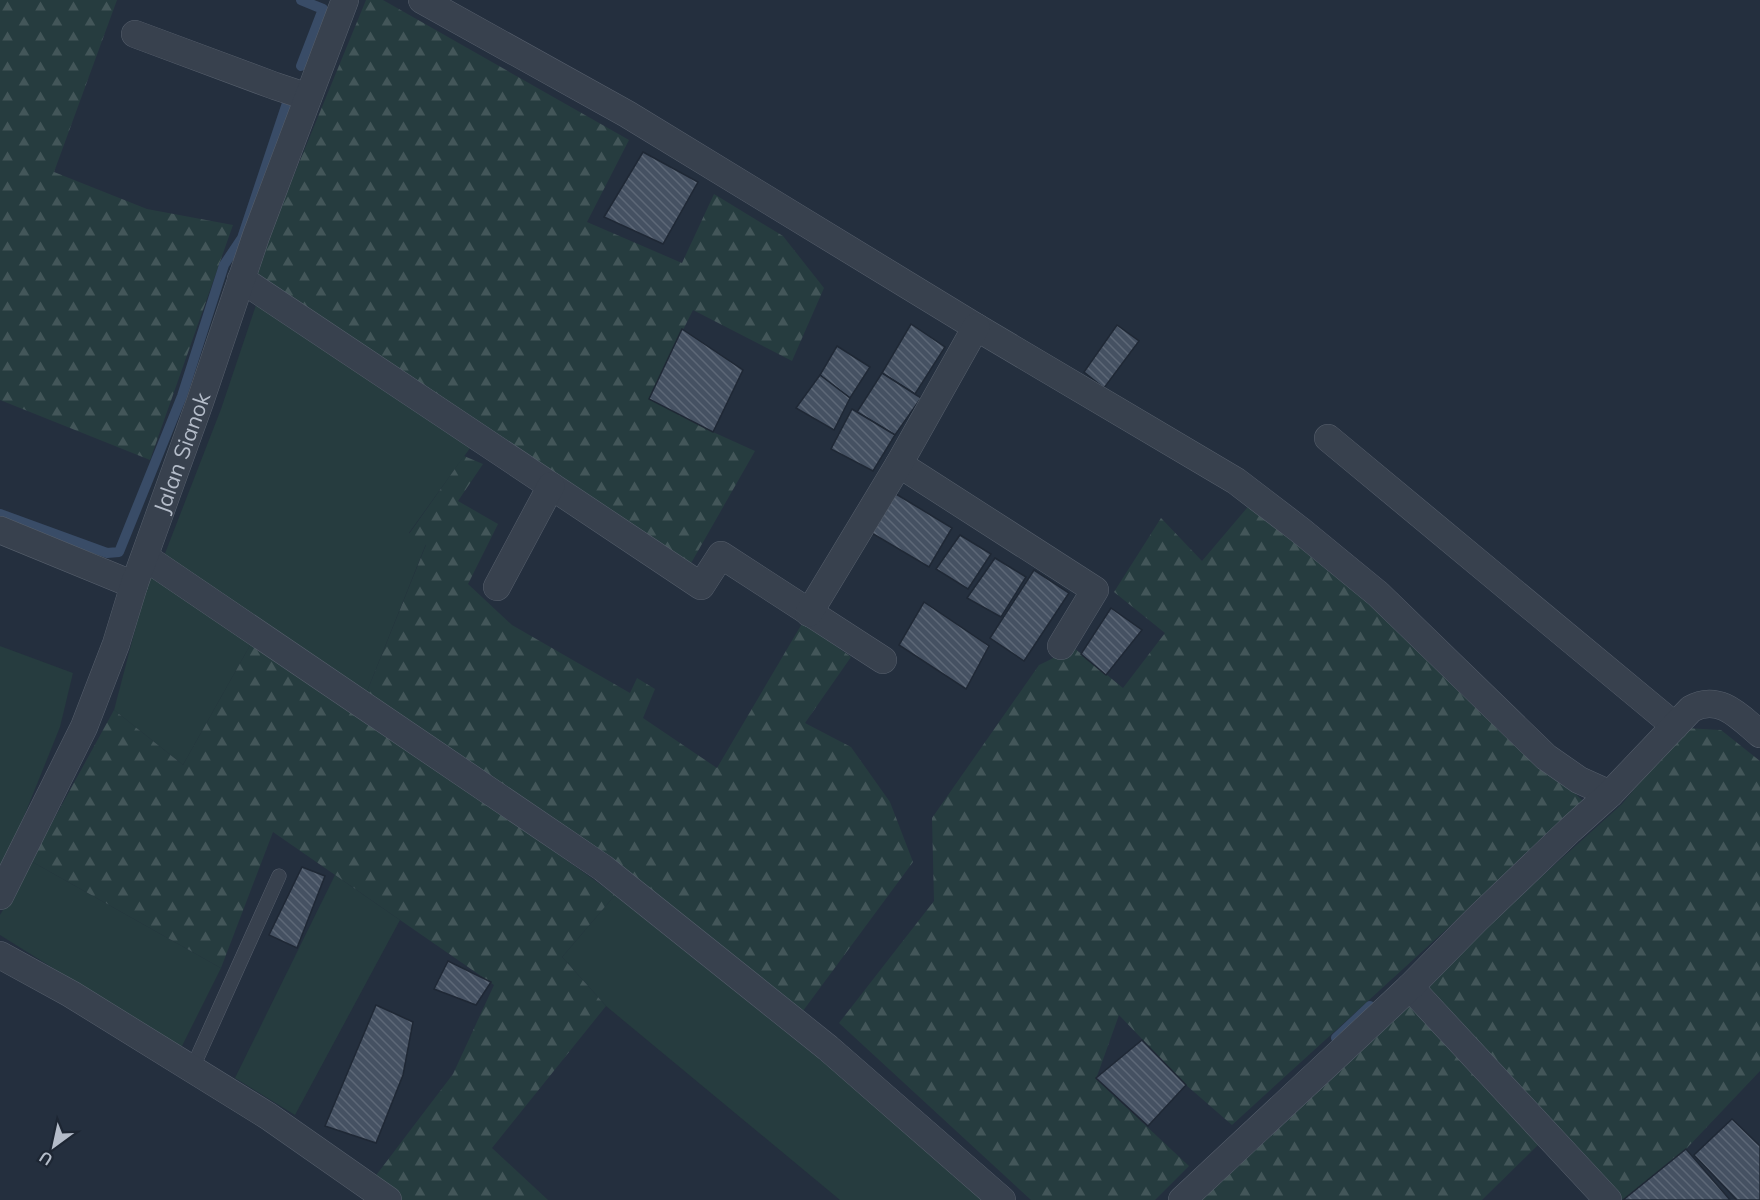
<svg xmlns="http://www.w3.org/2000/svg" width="1760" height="1200" viewBox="0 0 1760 1200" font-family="Mulish,sans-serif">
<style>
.green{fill:#263c3f}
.forest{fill:url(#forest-firs)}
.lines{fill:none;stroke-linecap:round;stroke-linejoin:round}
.stream{stroke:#394c67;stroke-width:10}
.building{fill:url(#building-back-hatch);stroke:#1f2835;stroke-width:1.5}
.lane-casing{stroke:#565f6c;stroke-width:15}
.street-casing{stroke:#565f6c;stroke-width:28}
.lane{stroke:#38414e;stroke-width:14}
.street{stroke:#38414e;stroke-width:27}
.labels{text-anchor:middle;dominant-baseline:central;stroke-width:4.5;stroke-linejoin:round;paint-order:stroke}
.street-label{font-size:22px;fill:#b4bcc9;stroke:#1d2633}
</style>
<defs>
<pattern id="forest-firs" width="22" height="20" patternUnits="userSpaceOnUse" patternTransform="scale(1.5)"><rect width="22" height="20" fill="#263c3f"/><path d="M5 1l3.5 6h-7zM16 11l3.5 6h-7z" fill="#435659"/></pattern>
<pattern id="building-back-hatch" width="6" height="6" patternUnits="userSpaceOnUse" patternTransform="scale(1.5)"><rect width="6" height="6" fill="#455162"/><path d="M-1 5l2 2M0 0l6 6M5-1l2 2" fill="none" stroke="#5d6877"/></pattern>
</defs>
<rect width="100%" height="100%" fill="#242f3e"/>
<g class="green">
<polygon points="257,302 473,444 409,533 426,544 366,694 164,556 221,409"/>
<polygon points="150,573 252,642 183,765 114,710"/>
<polygon points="0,646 73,673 60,727 0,876"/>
<polygon points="31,861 221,968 181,1048 0,935 0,915"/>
<polygon points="335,875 400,920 295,1115 235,1078"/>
<polygon points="615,895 842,1077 984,1200 840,1200 606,1006 562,957"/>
</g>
<g class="forest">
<polygon points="0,0 117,0 54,172 147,209 233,225 150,460 0,400"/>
<polygon points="366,0 383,0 629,140 587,222 682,263 714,194 783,236 824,288 792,361 693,310 649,398 713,432 755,451 690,565 253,275"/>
<polygon points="464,456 483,464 458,501 498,524 468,584 512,625 630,693 637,678 655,689 643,718 717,768 803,622 851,657 805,723 851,747 890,802 913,862 800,1015 366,694 426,545 409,534"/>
<polygon points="1252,502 1472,692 1585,803 1232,1125 1186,1085 1119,1015 1096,1079 1189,1166 1155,1200 1031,1200 839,1023 934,901 932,818 1039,665 1074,648 1123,688 1165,633 1114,592 1161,518 1202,561"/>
<polygon points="252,642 354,707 615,895 562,957 606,1006 492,1148 548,1200 401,1200 374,1178 453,1074 494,985 273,832 221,968 31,861 114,710 183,765"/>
<polygon points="1685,728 1721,730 1760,761 1760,1071 1686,1149 1623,1200 1619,1200 1420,989 1457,953 1622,804"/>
<polygon points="1408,1002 1541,1142 1482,1200 1195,1200"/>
</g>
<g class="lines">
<g class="stream">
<polyline points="301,66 323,9 301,0"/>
<polyline points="0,514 107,553 119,552 182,396 224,265 242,238 289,97"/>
<polyline points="1336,1038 1370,1006"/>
</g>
</g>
<g class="building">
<polygon points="643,152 698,182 663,244 604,217"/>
<polygon points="911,324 945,347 915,394 882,373"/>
<polygon points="1117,325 1139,341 1104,388 1084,372"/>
<polygon points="682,329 743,370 713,432 649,399"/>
<polygon points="837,346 870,367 850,398 820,375"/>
<polygon points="882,373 921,398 895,435 857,412"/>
<polygon points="820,375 850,398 834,430 796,408"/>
<polygon points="852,409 895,435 873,471 831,449"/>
<polygon points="896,494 952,528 929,567 870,532"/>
<polygon points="960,535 991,554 968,589 936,569"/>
<polygon points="995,558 1026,577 1001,617 967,598"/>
<polygon points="1034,570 1069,593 1024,661 990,638"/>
<polygon points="924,602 989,646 966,689 899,645"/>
<polygon points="1111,608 1142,630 1106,675 1081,654"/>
<polygon points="302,867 325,876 297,948 269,935"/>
<polygon points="448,961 491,982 476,1005 434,989"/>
<polygon points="376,1005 413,1022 403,1075 376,1143 325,1126"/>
<polygon points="1142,1040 1186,1085 1148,1126 1096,1078"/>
<polygon points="1732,1119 1760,1146 1760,1200 1737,1200 1694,1155"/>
<polygon points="1686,1149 1730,1200 1623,1200"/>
</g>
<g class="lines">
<defs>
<polyline id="lane" points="192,1069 279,876"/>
<g id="street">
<polyline points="422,0 627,114 976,327 1236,481 1300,530 1378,594 1546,757 1579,780 1610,794"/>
<polyline points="135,34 275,86 308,97"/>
<polyline points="241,279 701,586 721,555 883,660"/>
<polyline points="1328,438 1675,726"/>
<polyline points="899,464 1095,590 1061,646"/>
<polyline points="0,530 134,585"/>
<polyline points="145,557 603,868 828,1048 1002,1200"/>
<polyline points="497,587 551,486"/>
<polyline points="809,613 899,464 976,327"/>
<path id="s1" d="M0,896l84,-169 32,-83 18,-59 66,-183 56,-166 89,-236"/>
<polyline points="0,955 71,994 268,1116 388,1200"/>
<polyline points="1410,987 1608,1200"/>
<path d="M1182,1200l228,-213 66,-67 94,-90 40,-36 81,-85c28,-16 49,8 69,25"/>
</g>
</defs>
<use href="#lane" class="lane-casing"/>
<use href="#street" class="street-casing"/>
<use href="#lane" class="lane"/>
<use href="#street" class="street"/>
</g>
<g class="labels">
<g class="street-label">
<text stroke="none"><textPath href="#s1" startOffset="480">Jalan Sianok</textPath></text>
</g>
</g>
<g transform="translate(54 1146) rotate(213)" stroke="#1d2633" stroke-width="4.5" paint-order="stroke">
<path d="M0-4.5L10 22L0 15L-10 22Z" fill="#b4bcc9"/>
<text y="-9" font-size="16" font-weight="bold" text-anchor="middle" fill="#b4bcc9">U</text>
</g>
</svg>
